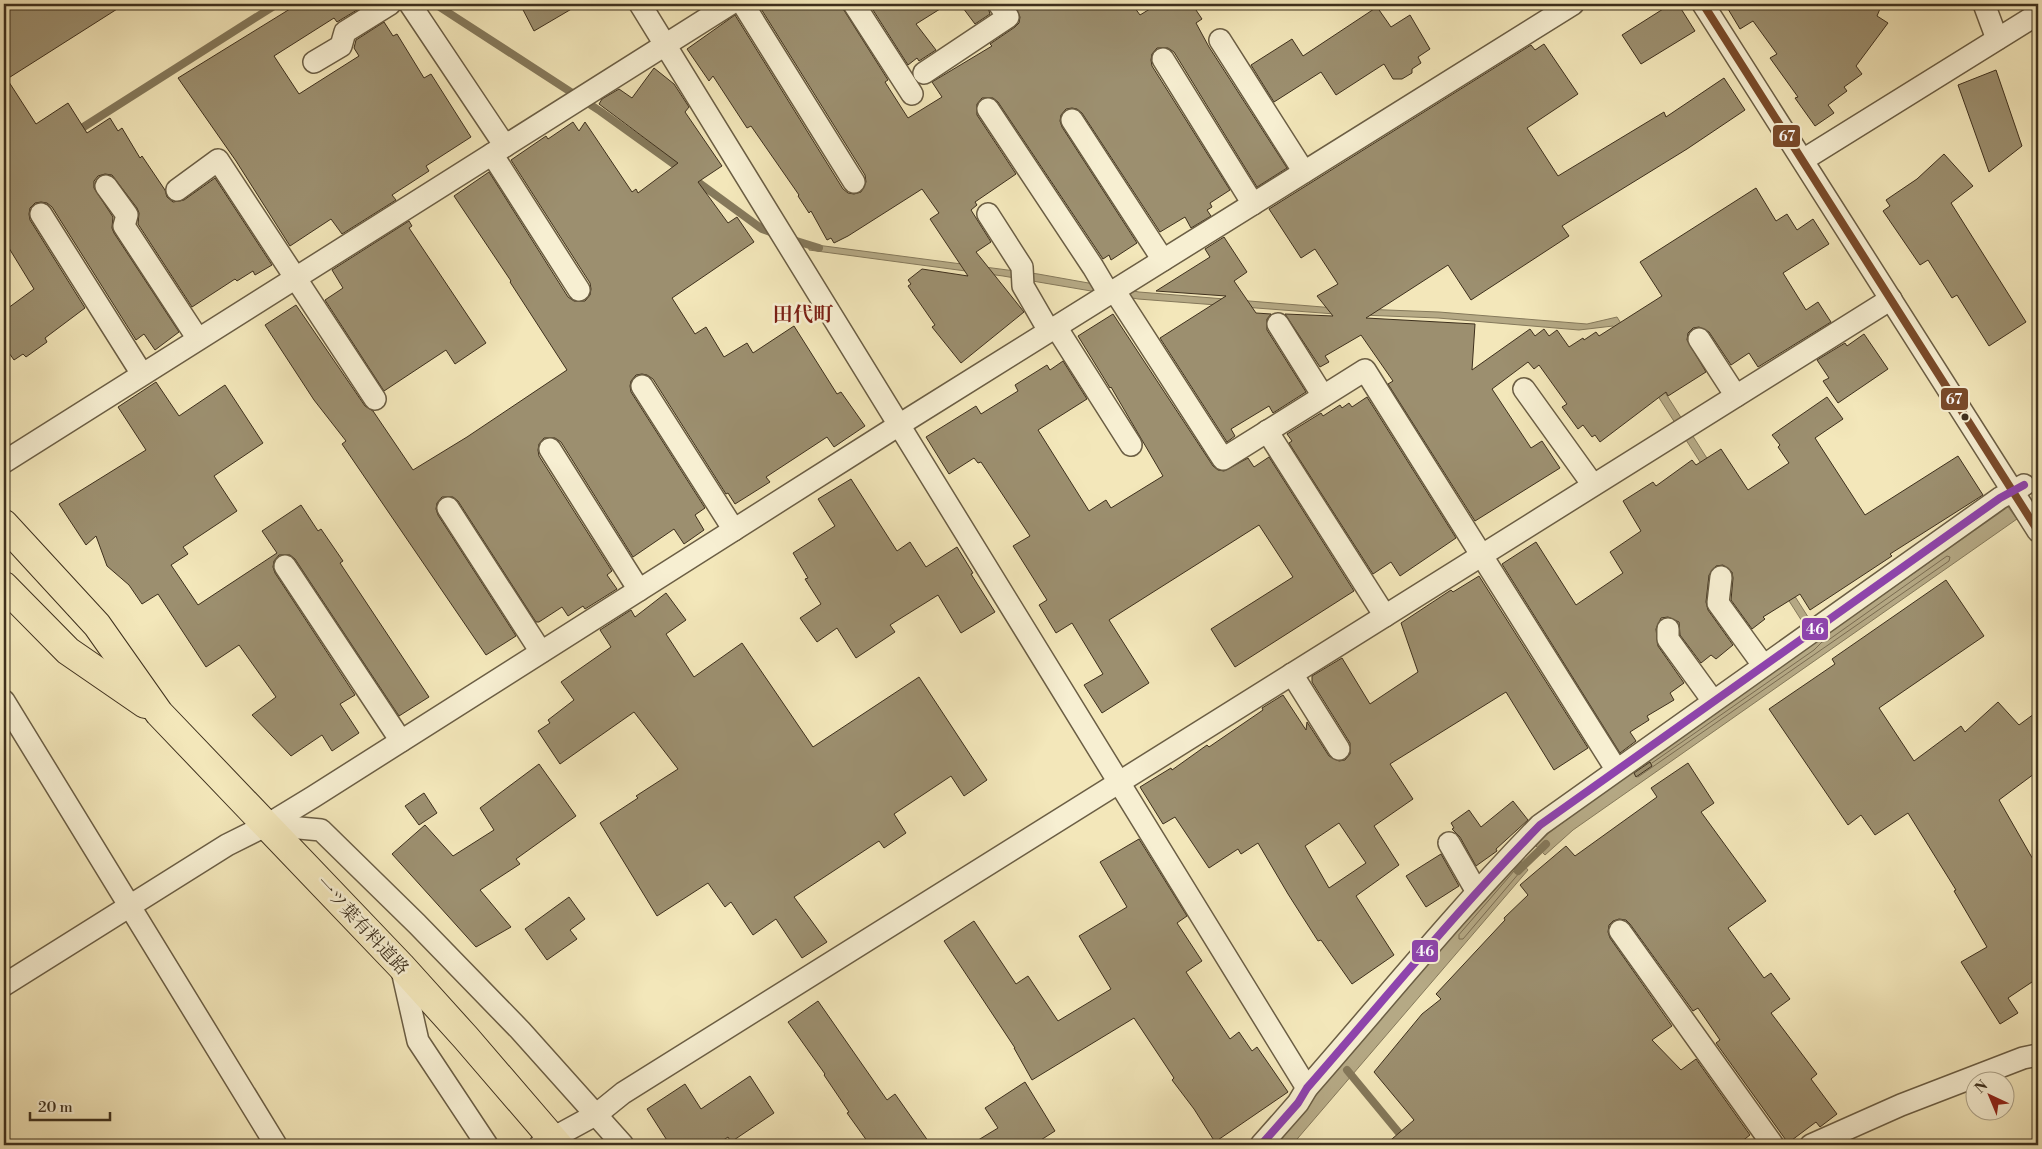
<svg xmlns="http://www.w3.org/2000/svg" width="2042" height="1149" viewBox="0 0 2042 1149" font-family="'Libre Bodoni','Noto Serif JP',serif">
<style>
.water{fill:#b5a985;stroke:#85795b}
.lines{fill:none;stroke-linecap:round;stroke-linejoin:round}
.shore{stroke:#7a6c51;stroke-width:1}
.stream{stroke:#85795b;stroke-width:8}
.building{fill:#9c8f6f;stroke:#3e301d;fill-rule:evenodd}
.street-casing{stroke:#6b5e44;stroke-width:24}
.primary-casing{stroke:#3e301d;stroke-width:30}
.street{stroke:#f7efd2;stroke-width:21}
.primary{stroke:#f3e7ba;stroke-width:28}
.bus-1-casing{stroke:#f7efd2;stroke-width:11}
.bus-2-casing{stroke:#f7efd2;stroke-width:11}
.bus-1{stroke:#7a4b2a;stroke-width:8}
.bus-2{stroke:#8e44ad;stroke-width:8}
.bus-dot{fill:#3e301d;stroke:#f7efd2;stroke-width:2}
.labels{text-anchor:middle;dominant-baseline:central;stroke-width:5;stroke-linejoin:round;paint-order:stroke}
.street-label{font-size:18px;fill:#3e301d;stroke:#f7efd2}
.quarter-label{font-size:20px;font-weight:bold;fill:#7a1f14;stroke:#f7efd2}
.line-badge{stroke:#f7efd2;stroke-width:2}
.badge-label{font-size:14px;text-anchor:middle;font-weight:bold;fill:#fff}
</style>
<rect width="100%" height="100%" fill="#f3e7ba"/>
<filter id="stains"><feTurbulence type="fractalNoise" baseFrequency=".004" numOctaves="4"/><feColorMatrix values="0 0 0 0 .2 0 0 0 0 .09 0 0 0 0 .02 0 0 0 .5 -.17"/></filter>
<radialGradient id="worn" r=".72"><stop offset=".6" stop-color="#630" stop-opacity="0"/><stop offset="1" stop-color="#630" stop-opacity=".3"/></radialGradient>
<g class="water">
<polygon points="809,244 1038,274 1139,292 1335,308 1439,312 1587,324 1617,317 1810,620 1823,637 2008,507 2017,519 1573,830 1545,855 1534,844 1648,759 1817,641 1807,629 1613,326 1579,330 1438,318 1335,314 1138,299 1003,276 809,250"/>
<polygon points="1518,858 1528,870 1292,1145 1272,1145"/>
</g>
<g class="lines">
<g class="shore">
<polyline points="1638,777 1949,561 1950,557 1947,556 1827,641 1822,642 1814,650 1652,763"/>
<polygon points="1518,867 1521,869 1520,872 1463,939 1459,939 1459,935"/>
</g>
<g class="stream">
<polyline points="435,4 600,111 682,170"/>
<polyline points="74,133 277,4"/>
<polyline points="691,177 762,229 776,234"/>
<polyline points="790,239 819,248"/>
<polyline points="1518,871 1546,844"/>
<polyline points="1347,1070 1409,1145"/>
</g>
</g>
<g class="building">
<polygon points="14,4 125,4 7,79 36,124 68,103 87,133 110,118 118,131 122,128 140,158 142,156 165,190 167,197 173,202 184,200 215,178 272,265 255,275 253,271 237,281 235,279 192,307 138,224 139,213 137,208 112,175 105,174 98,176 94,181 94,188 113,217 112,228 114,233 179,332 155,350 144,334 136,340 52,207 47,203 41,202 35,203 30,208 29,214 30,220 85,308 45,338 47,342 26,357 23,354 14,360 4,346 4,311 34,289 4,240 4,10"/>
<polygon points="298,4 367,4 337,22 334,18 274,56 299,94 359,56 354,48 356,40 384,22 393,36 397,34 424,78 431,74 471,137 426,166 429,171 392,195 396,200 342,234 331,219 290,246 236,161 178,78"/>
<polygon points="520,4 580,4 534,31"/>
<polygon points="758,4 840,4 888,80 885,82 908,118 942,97 932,82 992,46 990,44 1015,27 1019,23 1020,17 1014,4 1132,4 1140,15 1158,4 1192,4 1202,19 1196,23 1209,47 1287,168 1257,187 1174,52 1168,48 1157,48 1152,54 1151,60 1152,66 1230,190 1210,203 1212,207 1207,210 1211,216 1191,228 1185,217 1160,232 1082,113 1077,109 1072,108 1066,109 1061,115 1060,121 1062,127 1137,243 1111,260 1109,255 1103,259 998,102 993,98 982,98 977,104 977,115 1016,174 975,202 977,205 971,210 991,242 976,252 1024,312 961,363 932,327 935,325 908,286 911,284 908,280 922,269 968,276 930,219 939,213 922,189 848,236 834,243 831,238 827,240 811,211 809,213 798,196 799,195 751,126 747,128 713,76 709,81 687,49 735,15 843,189 848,193 854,194 861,192 866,182 865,175"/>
<polygon points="882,4 948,4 916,24 936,50 919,61 917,58 908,65 873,10"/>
<polygon points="960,4 987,4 990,14 975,24"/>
<polygon points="1671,4 1678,4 1695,31 1641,64 1622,35"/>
<polygon points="1725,4 1882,4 1877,16 1888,23 1856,66 1862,74 1844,87 1847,91 1828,105 1834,113 1815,126 1795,98 1798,97 1770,58 1777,54 1753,21 1740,29"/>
<polygon points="1377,7 1391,27 1410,15 1430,49 1418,57 1421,63 1412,69 1412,73 1402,79 1393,79 1384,64 1336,95 1321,72 1274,102 1251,65 1292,39 1303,56"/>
<polygon points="1544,44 1578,94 1527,128 1558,176 1664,112 1666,117 1724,78 1745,110 1687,149 1562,226 1569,236 1471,300 1448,265 1366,318 1475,324 1472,370 1530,329 1535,336 1544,329 1549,336 1557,330 1569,347 1583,338 1584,340 1596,332 1599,336 1662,296 1640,262 1756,188 1776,221 1787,214 1797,230 1813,219 1829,244 1783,273 1806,310 1818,302 1831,322 1758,367 1749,353 1731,365 1709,332 1699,327 1693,328 1688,333 1687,340 1706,372 1668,396 1666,392 1600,442 1595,435 1592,437 1583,425 1578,429 1562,407 1567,404 1539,365 1534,369 1528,362 1492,389 1531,448 1542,441 1560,468 1475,521 1388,384 1393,381 1361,335 1325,356 1329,362 1320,367 1285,314 1333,316 1317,296 1338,284 1315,249 1301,258 1269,209 1531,45 1535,50"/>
<polygon points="654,68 674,84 689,107 685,112 722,166 698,182 728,223 737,217 754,242 672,298 695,334 706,327 724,357 747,343 753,353 794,326 837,394 841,392 865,426 834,447 827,437 766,477 770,482 735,504 728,493 726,494 653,379 647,375 642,374 636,375 631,381 630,386 631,392 705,508 695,515 704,530 684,544 674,529 633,557 561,442 555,438 544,438 539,444 538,450 539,456 612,571 607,575 617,589 585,609 583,606 568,616 562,607 539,622 536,622 458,501 453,497 442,497 437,503 436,509 438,515 516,636 486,655 342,444 346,441 314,400 265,325 296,305 365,406 373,411 413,470 467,437 567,370 510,282 511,281 454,196 489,172 568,297 574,301 585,301 590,295 591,289 590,283 511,160 546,136 548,139 573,122 579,131 585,122 632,192 636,189 638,193 678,163 599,104 602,99 619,89 632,98"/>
<polygon points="1996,70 2022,146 1989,172 1958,85"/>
<polygon points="1944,154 1973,186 1951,203 2026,322 1989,346 1957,295 1952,298 1928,260 1920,265 1883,211 1890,206 1886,200 1917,179"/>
<polygon points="409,221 412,226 409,228 486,343 455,364 446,350 384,391 325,300 343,288 332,270"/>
<polygon points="1224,237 1247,272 1234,281 1256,313 1271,314 1267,319 1267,330 1306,392 1273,413 1269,406 1231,429 1235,436 1227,442 1160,338 1226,296 1156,291 1210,257 1205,249"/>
<polygon points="1113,314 1213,466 1218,470 1224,471 1248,458 1254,467 1269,457 1354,591 1235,667 1211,629 1293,577 1259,525 1109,620 1149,683 1102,713 1084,685 1103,674 1072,623 1056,633 1039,605 1047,600 1013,546 1030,536 981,462 978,463 974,458 949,474 926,437 976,406 981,414 1018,391 1015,385 1047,365 1050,370 1063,361 1087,399 1038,430 1089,511 1106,500 1111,508 1163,476 1111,387 1110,388 1078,336"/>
<polygon points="1864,334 1888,369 1838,403 1823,381 1829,378 1817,360 1845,343 1847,346"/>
<polygon points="156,382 179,416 225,385 263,443 214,476 237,511 183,547 188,554 171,565 198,605 277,553 262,531 301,505 318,531 321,529 343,561 340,563 429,697 399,716 295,559 290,555 279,555 274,561 273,567 275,573 355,695 340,704 359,733 332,751 322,735 291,756 252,715 276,697 239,645 206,667 158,594 142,604 129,585 107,566 96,536 86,545 59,504 146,450 118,407"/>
<polygon points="1367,397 1456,538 1400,576 1391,562 1373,574 1289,443 1292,441 1287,434 1321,413 1323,416 1340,405 1342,408 1349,403 1352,407"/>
<polygon points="1827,397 1843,419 1815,438 1865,515 1958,456 1983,495 1890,554 1892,556 1810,610 1800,594 1763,617 1765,619 1752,629 1731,600 1733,578 1732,572 1723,565 1716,566 1709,575 1706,602 1708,610 1733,645 1716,659 1711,655 1701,663 1680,635 1679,622 1668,617 1661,618 1656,629 1658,646 1684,683 1670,693 1674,700 1647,716 1649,720 1630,732 1636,741 1620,753 1502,564 1536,542 1576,605 1623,573 1610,552 1641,531 1623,501 1653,482 1656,486 1692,460 1696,465 1721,449 1748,490 1789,463 1778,447 1780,445 1772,435"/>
<polygon points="851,479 897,551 910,542 926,567 957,547 973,573 971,574 995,612 961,633 938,595 890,625 895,632 856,658 837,628 817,642 800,618 821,604 805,579 808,578 793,553 835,526 818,499"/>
<path d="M1479,576l109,172 -34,22 -48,-78 -116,72 23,35 -39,27 25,39 -43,31 38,59 -42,29 -31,-44 -3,1 -30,-47 -30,-51 -17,11 -3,-5 -29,19 -34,-51 -12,7 -23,-37 31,-19 1,2 35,-25 2,2 54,-37 -1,-2 21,-13 23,35 1,-8 22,34 10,5 6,-1 5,-6v-11l-38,-61v-6l30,-18 28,46 48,-32 -17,-49 50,-33 2,2zM1339,823l27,40 -37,25 -24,-42z"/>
<polygon points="1946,580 1984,636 1879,708 1914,761 1961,726 1965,732 1998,702 2019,725 2038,711 2038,771 1999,800 2038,868 2038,978 2008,998 2018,1013 2000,1024 1961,962 1987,947 1954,891 1956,890 1908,813 1875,835 1861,815 1848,825 1769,709 1835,664 1832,659"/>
<polygon points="666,593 686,620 666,634 694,677 742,643 813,747 919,677 987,780 964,796 951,776 894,814 906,833 884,848 879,841 794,897 827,942 802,958 776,919 753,935 731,902 725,907 708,883 657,916 600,823 638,798 636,796 678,769 634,712 560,764 538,731 550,723 548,720 574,700 561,682 611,647 600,630 631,610 635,617"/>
<polygon points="1650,762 1652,766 1636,777 1634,773"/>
<polygon points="1688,763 1714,803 1701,812 1766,901 1728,928 1764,978 1771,973 1790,999 1771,1013 1817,1074 1811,1079 1837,1114 1820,1127 1816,1122 1788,1143 1716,1043 1720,1040 1698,1008 1693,1011 1630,924 1626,920 1619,919 1613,921 1609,925 1608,932 1610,938 1672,1026 1652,1040 1681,1070 1696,1059 1750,1135 1737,1145 1385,1145 1414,1120 1374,1072 1422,1014 1441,999 1436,994 1505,920 1504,918 1528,895 1520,885 1566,846 1575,856 1657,797 1651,788"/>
<polygon points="539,764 576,816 516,859 520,864 480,890 511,927 476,947 392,854 425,825 453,856 494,830 480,808"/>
<polygon points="424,793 437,813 419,825 405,806"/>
<polygon points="1513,801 1528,820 1496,849 1497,851 1476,866 1460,837 1452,829 1454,828 1451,823 1469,810 1481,827"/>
<polygon points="1139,839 1187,916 1177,923 1202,961 1186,972 1230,1039 1239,1032 1252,1051 1257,1047 1288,1092 1215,1142 1194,1109 1172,1080 1174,1078 1134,1018 1032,1080 1014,1048 1015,1048 944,941 974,921 1016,984 1028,976 1058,1021 1111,989 1079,936 1127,907 1100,862"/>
<polygon points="1441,854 1459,886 1426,907 1406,876"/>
<polygon points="569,897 585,919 570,930 577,939 547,960 525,929"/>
<polygon points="818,1001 887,1100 895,1094 931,1145 870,1145 847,1113 849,1112 824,1075 825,1074 788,1022"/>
<polygon points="750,1076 774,1113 731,1142 728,1137 716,1145 670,1145 647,1109 685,1084 701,1109"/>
<polygon points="1025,1082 1055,1131 1033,1145 970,1145 998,1128 985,1108"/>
</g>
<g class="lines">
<defs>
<g id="street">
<polyline points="410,4 505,146"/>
<polyline points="640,4 1307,1088"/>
<polyline points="743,4 854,182"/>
<polyline points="854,4 912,94"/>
<polyline points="1703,4 2038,531"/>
<polyline points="1984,4 1997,39"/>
<polyline points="1220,40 1304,172"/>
<polyline points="1163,59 1253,204"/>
<polyline points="314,62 341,46 345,32 390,4"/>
<polyline points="924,73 1008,17 999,4"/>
<polyline points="988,109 1093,267 1109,294"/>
<polyline points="1072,120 1163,260"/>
<polyline points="492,154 579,290"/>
<polyline points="1803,160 2038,14"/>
<polyline points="106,186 127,215 124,226 198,339"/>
<polyline points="177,190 218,160 375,399"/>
<polyline points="41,214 142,374"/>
<polyline points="988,214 1022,267 1023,286 1049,331"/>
<polyline points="1114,290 1223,459 1365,370 1616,769"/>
<polyline points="1278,324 1323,396"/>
<polyline points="1056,327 1131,445"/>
<polyline points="1699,339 1736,396"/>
<polyline points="642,386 734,530"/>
<polyline points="1524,389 1593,485"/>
<polyline points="1267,431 1385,616"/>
<polyline points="550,449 639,590"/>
<polyline points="4,462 730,4"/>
<polyline points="448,508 541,652"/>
<polyline points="285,566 401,741"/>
<polyline points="1721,577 1718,603 1763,665"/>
<polyline points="1668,629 1668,639 1713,701"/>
<polyline points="1292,674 1339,749"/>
<polyline points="4,701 276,1145"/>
<polyline points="267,825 321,830 417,924 520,1030 623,1145"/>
<polyline points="1449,843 1477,892"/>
<polyline points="1620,931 1773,1145"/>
<polyline points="401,966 418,1041 487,1145"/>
<polyline points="4,985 227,845 267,825 313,797 899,425 1573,4"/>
<polyline points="540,1145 597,1114 623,1093 1891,299"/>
<path d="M1261,1145l37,-42 9,-15c77,-88 151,-179 233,-263l460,-327 24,-13"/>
<polyline points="1811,1145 1901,1105 2023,1058 2038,1055"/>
</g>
<g id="primary">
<polyline points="4,524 97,625 159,713 401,966 466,1038 558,1145"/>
<polyline points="4,586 68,651 145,704"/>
</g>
</defs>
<use href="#street" class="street-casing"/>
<use href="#primary" class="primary-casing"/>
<use href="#street" class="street"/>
<use href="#primary" class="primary"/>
<defs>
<polyline id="bus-1" points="1703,4 2038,531"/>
<path id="bus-2" d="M1261,1145l37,-42 9,-15c77,-88 151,-179 233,-263l460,-327 24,-13"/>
</defs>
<use href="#bus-1" class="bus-1-casing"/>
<use href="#bus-2" class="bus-2-casing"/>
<use href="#bus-1" class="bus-1"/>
<use href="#bus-2" class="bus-2"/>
</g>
<circle class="bus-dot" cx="1965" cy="417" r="4.5"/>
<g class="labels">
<g class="street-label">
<text transform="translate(362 926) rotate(47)">一ツ葉有料道路</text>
</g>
<g class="quarter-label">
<text x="803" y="315">田代町</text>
</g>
</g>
<g class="line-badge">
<rect x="1772" y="124" width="29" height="24" rx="5" fill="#7a4b2a"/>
<rect x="1940" y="387" width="29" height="24" rx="5" fill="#7a4b2a"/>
<rect x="1801" y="617" width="28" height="24" rx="5" fill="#8e44ad"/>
<rect x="1411" y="939" width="28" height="24" rx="5" fill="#8e44ad"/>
</g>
<g class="badge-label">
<text x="1787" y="141">67</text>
<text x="1954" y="404">67</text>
<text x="1815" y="634">46</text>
<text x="1425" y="956">46</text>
</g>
<rect width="2042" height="1149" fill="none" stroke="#f3e7ba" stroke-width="20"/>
<rect x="5" y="5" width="2032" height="1139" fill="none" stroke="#3e301d" stroke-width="2.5"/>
<rect x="10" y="10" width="2022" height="1129" fill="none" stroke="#3e301d"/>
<g transform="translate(1990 1096) rotate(316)"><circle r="24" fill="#f7efd2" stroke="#ada38a"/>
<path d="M0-4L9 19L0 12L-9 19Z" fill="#8f2418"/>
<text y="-8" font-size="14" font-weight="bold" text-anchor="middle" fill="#3e301d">N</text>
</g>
<path d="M30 1112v8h80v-8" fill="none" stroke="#3e301d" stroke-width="2.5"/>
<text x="38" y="1112" font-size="15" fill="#3e301d" stroke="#f7efd2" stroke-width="4" paint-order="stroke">20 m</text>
<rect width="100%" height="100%" filter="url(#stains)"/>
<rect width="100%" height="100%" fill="url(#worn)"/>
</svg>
